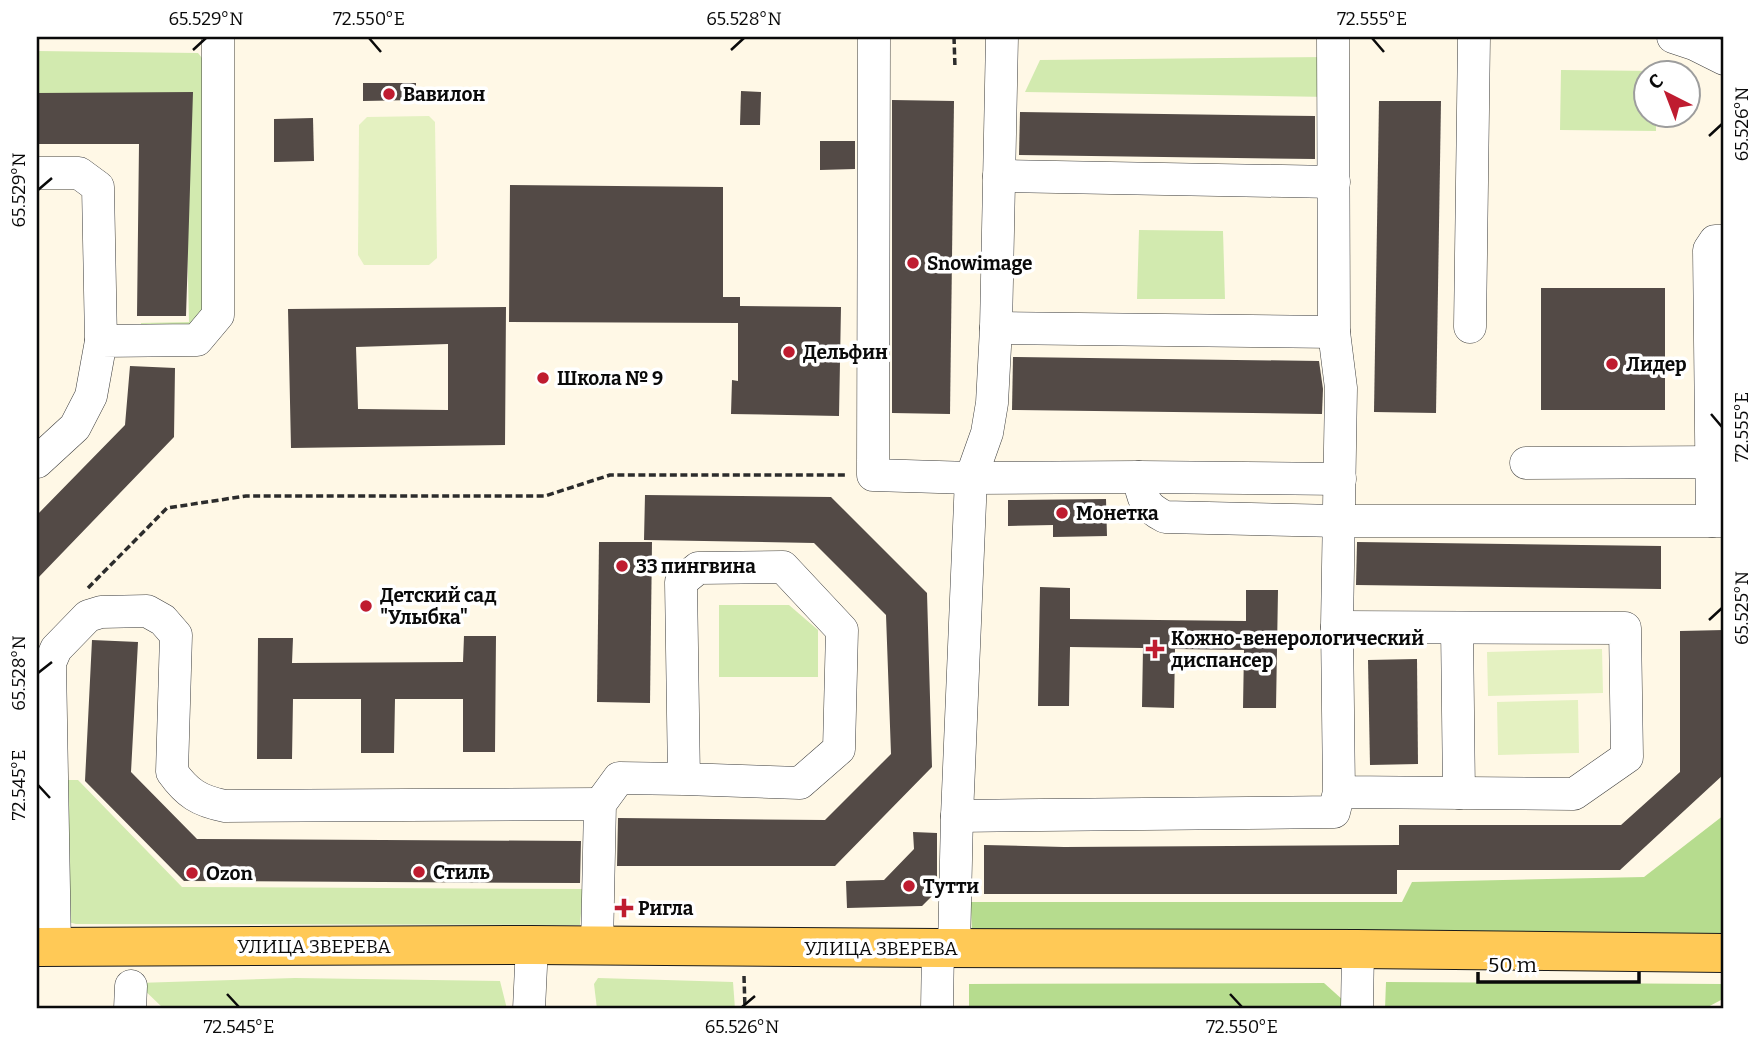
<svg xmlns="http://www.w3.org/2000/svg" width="1761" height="1046" viewBox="0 0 1761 1046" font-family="Bitter,serif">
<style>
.green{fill:#d2eaaf}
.forest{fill:#b6dc8e}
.pitch{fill:#e4f1c1}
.building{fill:#534a46;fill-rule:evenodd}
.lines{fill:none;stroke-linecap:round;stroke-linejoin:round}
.minor-casing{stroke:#3d3d3d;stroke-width:33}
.major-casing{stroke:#1b1b1b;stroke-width:40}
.path{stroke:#2c2c2c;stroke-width:3.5;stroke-dasharray:7 3.5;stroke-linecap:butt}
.minor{stroke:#fff;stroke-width:32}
.major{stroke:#ffc956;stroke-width:38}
.ticks{fill:none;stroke:#0a0a0a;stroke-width:2.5}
.poi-dot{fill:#bf1c30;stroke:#fff;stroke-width:2.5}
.labels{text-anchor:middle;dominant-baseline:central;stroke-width:7;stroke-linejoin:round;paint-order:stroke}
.poi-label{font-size:19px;font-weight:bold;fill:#0a0a0a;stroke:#fff;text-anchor:start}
.street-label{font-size:19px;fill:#0a0a0a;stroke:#fff}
.neatline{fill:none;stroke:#0a0a0a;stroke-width:2.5}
.ticks-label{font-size:18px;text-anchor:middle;fill:#0a0a0a}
</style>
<rect width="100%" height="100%" fill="#fff8e6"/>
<g class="green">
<polygon points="37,51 198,53 206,63 210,313 189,333 141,332 141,323 189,322 184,99 37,94"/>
<polygon points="1328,57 1329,97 1025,92 1040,60"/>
<polygon points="1561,70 1657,71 1657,73 1646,74 1646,116 1656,116 1656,131 1560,130"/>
<polygon points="1139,230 1223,231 1225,299 1137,299"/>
<polygon points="719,605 789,605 818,630 818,677 719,677"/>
<polygon points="68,780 78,780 182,887 583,889 580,925 76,924 68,922 63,913"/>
<polygon points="295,978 500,981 507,1009 164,1009 137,983"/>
<polygon points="598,978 733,982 735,1009 597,1009 594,984"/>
</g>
<g class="forest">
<polygon points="1724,815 1724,935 972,936 971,902 1402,902 1412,882 1644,877"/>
<polygon points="1386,982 1722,984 1721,1000 1704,1009 1385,1009"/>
<polygon points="1324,983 1344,1001 1344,1009 969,1009 969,984"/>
</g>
<g class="pitch">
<polygon points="429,116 435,122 437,258 429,265 364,265 358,255 359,125 367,117"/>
<polygon points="1602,649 1603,693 1488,696 1487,652"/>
<polygon points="1578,700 1579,753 1498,755 1497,702"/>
</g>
<g class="building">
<polygon points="363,83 416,83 416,100 363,101"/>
<polygon points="741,91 761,92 760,125 740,125"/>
<polygon points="193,92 186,316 137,316 139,144 37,144 37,93"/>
<polygon points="892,100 954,101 950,414 892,413"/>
<polygon points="1379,101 1441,101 1436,413 1374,412"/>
<polygon points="1020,112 1315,116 1315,159 1019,155"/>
<polygon points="313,118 314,161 274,162 274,119"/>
<polygon points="820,141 855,141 855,169 820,170"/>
<polygon points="510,185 723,187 723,297 740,297 740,306 841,307 839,416 731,414 732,380 738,381 738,323 509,322"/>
<rect x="1541" y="288" width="124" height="122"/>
<path d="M506,307l-1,138 -214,3 -3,-139zM448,344v66l-90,-1 -2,-62z"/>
<polygon points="1013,357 1319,361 1323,389 1322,414 1012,410"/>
<polygon points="130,366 175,368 174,437 37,579 37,515 125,425"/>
<polygon points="645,495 831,497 927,593 932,767 835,866 617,866 618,818 825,820 891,754 886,615 814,543 644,540"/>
<polygon points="1106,499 1107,536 1053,537 1053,525 1008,526 1008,500"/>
<polygon points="599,542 652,542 650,703 597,702"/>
<polygon points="1357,542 1661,546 1661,589 1356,585"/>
<polygon points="1040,587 1070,588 1070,619 1246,621 1246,590 1278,590 1276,708 1243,708 1244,650 1175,649 1174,708 1142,707 1143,648 1070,647 1069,706 1038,706"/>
<polygon points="1724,630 1724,774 1620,870 1397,870 1397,894 984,894 984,845 1064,847 1399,845 1399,825 1621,825 1680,772 1680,631"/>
<polygon points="464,636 496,636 495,752 463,752 463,699 395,699 394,753 361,753 361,699 293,699 292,759 257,759 258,638 293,638 292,663 463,662"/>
<polygon points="92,640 138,642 131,772 197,839 581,841 580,883 184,881 85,781"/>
<polygon points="1417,659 1418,764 1370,765 1368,660"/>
<polygon points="913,832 937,833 937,891 922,906 847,908 846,881 884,880 914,849"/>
</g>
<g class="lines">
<defs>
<g id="minor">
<polyline points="874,37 873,475 971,478 1139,477 1340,479"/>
<polyline points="1333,37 1334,332 1341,388 1337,627"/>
<polyline points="1673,37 1694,44 1724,59"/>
<polyline points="37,173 79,173 98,187 101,341"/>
<polyline points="999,176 1334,182"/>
<polyline points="1470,327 1474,37"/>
<polyline points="996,328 1334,332"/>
<polyline points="37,462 75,427 91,396 101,341 197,340 218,315 218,37"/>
<polyline points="1526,463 1724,462"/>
<path d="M1139,477c4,23 5,29 26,40l174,4h385"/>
<polyline points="1712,521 1709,250 1715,241 1724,241"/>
<polyline points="1457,628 1459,793"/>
<polyline points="957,816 1334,812 1339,792 1574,794 1627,757 1625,628 1337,627 1339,792"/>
<polyline points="597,946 600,804 619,778 684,779 800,783 839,749 842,630 783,567 698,568 681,582 684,779"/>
<path d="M55,947l-5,-284 6,-14 32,-33 13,-4 46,-1 16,9 13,15 -4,137c15,21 27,29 53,34l375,-2"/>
<polyline points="954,948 957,816 971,478 987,433 992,403 996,328 1002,37"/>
<polyline points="130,1009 131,986"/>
<polyline points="529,1009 532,945"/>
<polyline points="937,1009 938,948"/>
<polyline points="1357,1009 1358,949"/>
</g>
<polyline id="major" points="37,947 532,945 938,948 1358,949 1724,953"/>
</defs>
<use href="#minor" class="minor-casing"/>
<use href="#major" class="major-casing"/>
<g class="path">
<polyline points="954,37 955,68"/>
<polyline points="88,588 167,508 246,496 545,496 610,475 847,475"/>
<polyline points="744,976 745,1009"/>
</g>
<use href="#minor" class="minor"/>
<use href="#major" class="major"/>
</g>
<path class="ticks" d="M369,38l12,14M1372,38l12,14M193,50l13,-12M731,50l13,-12M1709,136l13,-12M38,190l14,-12M1711,414l11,13M1709,620l13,-12M38,673l14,-11M38,785l12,13M227,994l12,13M1230,994l12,13M742,1007l13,-11"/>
<g class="poi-dot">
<circle cx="389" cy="94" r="7"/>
<circle cx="913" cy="263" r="7"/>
<circle cx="789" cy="352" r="7"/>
<circle cx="1612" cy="364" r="7"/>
<circle cx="543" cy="378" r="7"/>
<circle cx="1062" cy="513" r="7"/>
<circle cx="622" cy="566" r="7"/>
<circle cx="366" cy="606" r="7"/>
<path d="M1151.5 638.5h7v7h7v7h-7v7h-7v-7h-7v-7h7z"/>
<circle cx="419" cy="872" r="7"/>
<circle cx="192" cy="873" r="7"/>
<circle cx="909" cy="886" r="7"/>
<path d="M620.5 897.5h7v7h7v7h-7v7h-7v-7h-7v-7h7z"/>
</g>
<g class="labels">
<g class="poi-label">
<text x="403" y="94">Вавилон</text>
<text x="927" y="263">Snowimage</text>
<text x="803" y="352">Дельфин</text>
<text x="1626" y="364">Лидер</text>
<text x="557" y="378">Школа № 9</text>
<text x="1076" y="513">Монетка</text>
<text x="636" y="566">33 пингвина</text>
<text x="380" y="595">Детский сад<tspan x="380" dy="22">"Улыбка"</tspan></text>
<text x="1171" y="638">Кожно-венерологический<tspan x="1171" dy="22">диспансер</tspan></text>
<text x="433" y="872">Стиль</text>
<text x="206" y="873">Ozon</text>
<text x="923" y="886">Тутти</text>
<text x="638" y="908">Ригла</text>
</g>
<g class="street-label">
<text x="314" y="946">УЛИЦА ЗВЕРЕВА</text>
<text x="881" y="948">УЛИЦА ЗВЕРЕВА</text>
</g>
</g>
<rect width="1761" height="1046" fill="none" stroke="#ffffff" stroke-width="77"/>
<g transform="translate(1667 94) rotate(318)"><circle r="33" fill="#ffffff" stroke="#9d9d9d" stroke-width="2"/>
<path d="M0-5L12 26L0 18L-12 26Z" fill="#bf1c30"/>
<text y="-10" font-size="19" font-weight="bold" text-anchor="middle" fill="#0a0a0a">С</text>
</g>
<path d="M1478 972v10h161v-10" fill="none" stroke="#0a0a0a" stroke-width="3.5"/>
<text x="1488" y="972" font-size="21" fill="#0a0a0a" stroke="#ffffff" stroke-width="5" paint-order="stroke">50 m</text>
<rect x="38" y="38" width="1684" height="969" class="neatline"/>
<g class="ticks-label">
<text x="206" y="25">65.529°N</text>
<text x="369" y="25">72.550°E</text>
<text x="744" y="25">65.528°N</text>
<text x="1372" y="25">72.555°E</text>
<text transform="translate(1742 124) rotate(-90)" y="6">65.526°N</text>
<text transform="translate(19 190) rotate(-90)" y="6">65.529°N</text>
<text transform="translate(1742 427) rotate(-90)" y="6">72.555°E</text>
<text transform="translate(1742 608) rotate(-90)" y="6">65.525°N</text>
<text transform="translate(19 673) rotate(-90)" y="6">65.528°N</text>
<text transform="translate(19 785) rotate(-90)" y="6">72.545°E</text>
<text x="239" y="1033">72.545°E</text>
<text x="742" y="1033">65.526°N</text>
<text x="1242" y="1033">72.550°E</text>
</g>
</svg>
